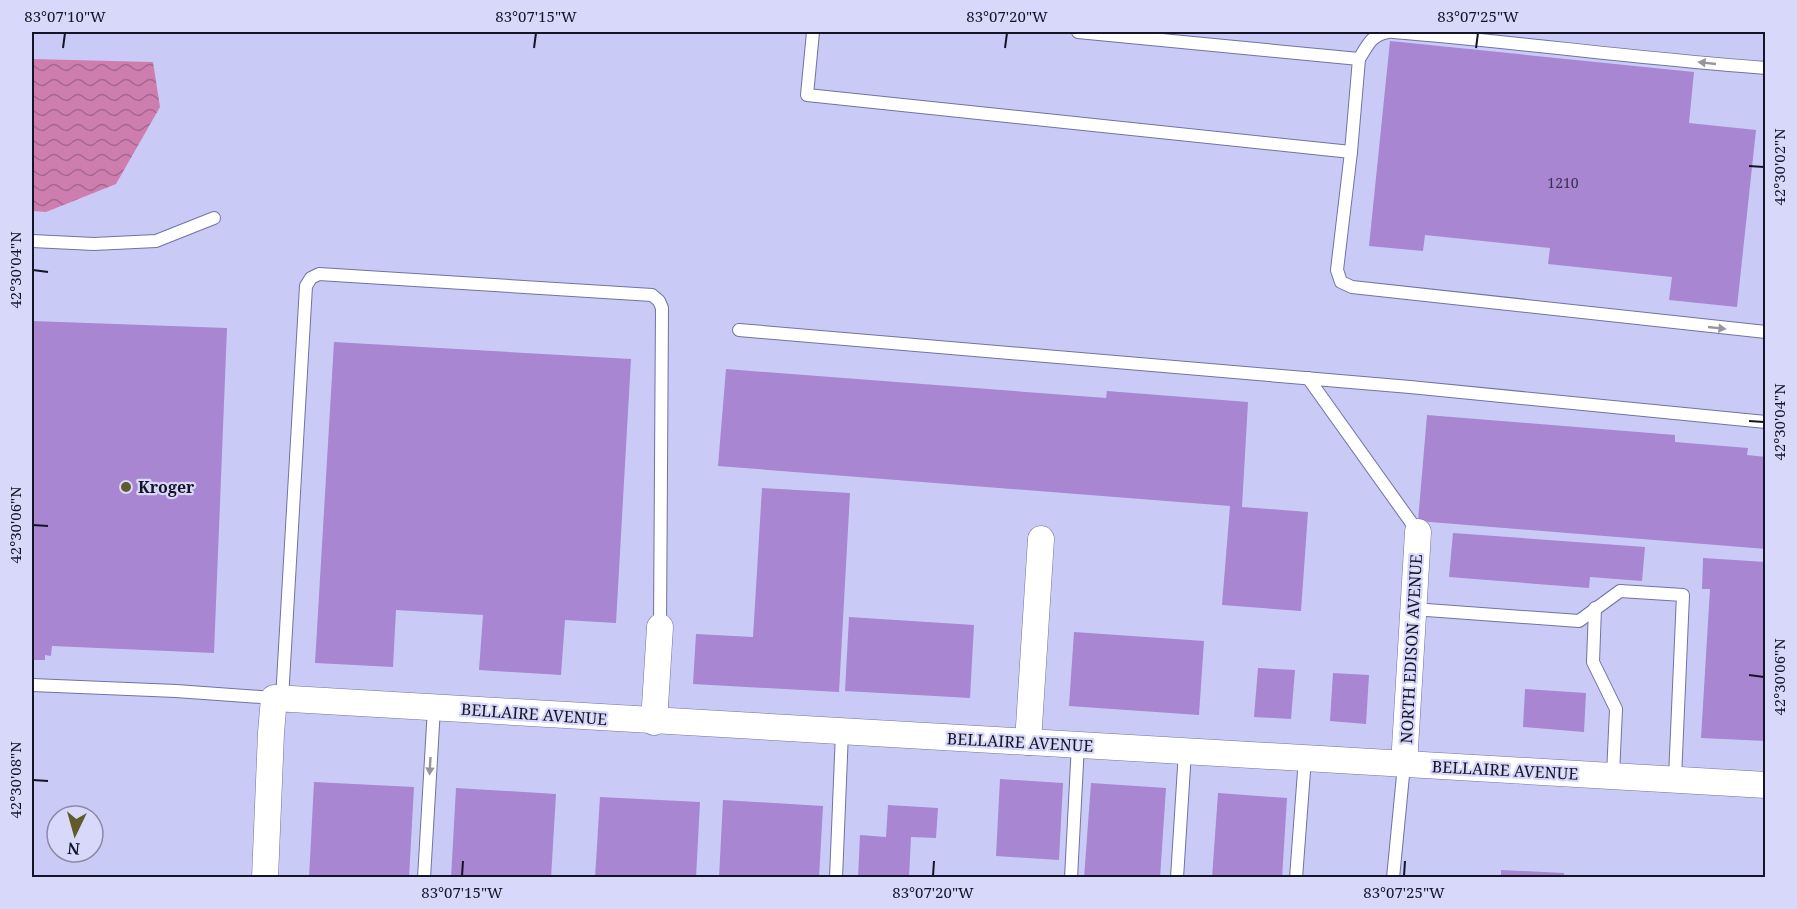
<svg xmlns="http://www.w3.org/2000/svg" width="1797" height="909" viewBox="0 0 1797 909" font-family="'Noto Serif',serif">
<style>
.water{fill:url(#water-waves)}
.building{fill:#a886d2}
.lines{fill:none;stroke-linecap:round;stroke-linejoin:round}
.service-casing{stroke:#7272a3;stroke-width:14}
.minor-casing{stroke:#7272a3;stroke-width:27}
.service{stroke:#fff;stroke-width:12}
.minor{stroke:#fff;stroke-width:26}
.oneway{fill:#96959e}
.ticks{fill:none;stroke:#151427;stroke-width:2}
.poi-dot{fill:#605b28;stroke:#d8d9fa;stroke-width:2}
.labels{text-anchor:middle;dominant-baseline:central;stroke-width:4.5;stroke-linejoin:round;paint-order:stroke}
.number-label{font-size:14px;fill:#3a3052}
.poi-label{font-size:16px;font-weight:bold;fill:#151427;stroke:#d8d9fa;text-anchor:start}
.street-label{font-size:16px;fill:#151427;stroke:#d8d9fa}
.neatline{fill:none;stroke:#151427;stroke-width:2}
.ticks-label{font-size:15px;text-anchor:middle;fill:#151427}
</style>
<defs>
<pattern id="water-waves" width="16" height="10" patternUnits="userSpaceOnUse" patternTransform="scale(1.5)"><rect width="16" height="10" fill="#ce7eae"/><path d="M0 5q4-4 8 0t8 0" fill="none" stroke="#a6668e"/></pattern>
</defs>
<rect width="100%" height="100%" fill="#c9cbf6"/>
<polygon class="water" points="32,59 153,62 160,107 116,184 46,212 32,211"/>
<g class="building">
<polygon points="1390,41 1694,72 1689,123 1756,130 1737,307 1669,300 1672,277 1548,264 1550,248 1425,235 1423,251 1369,246"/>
<polygon points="32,321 227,328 214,653 52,646 51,656 45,655 45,660 32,660"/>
<polygon points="334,342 631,359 616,623 565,620 561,675 479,670 483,615 396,610 393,667 315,663"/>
<polygon points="726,369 1106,398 1107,391 1248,402 1242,507 1308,512 1301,611 1222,605 1230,506 718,466"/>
<polygon points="1427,415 1675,435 1675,442 1748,448 1747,455 1766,457 1766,549 1418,521"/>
<polygon points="762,488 850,493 839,692 693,684 696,634 753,637"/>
<polygon points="1453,533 1645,547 1642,581 1590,577 1589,588 1449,577"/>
<polygon points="1703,558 1766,562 1766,741 1701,738 1710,589 1702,589"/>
<polygon points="849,617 974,625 970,698 845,691"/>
<polygon points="1074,632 1204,641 1199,715 1069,706"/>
<polygon points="1258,668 1295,670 1291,719 1254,717"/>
<polygon points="1333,673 1369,675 1366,724 1330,721"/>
<polygon points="1525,689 1586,693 1584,732 1523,727"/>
<polygon points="1000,779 1063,783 1059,860 996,856"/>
<polygon points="314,782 414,787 409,878 309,878"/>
<polygon points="1091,783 1166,788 1160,878 1084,878"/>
<polygon points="456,788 556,794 551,878 451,878"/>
<polygon points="1218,793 1287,798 1282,878 1212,878"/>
<polygon points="600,797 700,802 696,878 595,878"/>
<polygon points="723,800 823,806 819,878 719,878"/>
<polygon points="888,805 938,808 936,838 911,837 909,878 858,878 860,835 886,837"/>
<polygon points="1501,870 1564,873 1564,878 1501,878"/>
</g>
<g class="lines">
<defs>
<g id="service">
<polyline points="813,32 807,95 1351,152"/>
<polyline points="1078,32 1359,59 1351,152 1337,270 1341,282 1352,287 1766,332"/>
<path d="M1393,32c125,10 248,27 373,36"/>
<path d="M1359,59c9,-14 12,-24 29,-27"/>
<polyline points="32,241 94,244 156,241 214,218"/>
<polyline points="739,330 1410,387 1766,422"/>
<polyline points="1308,378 1418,532"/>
<polyline points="1595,608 1593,662 1616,709 1613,775"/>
<polyline points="1413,609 1579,621 1620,591 1683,595 1675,778"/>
<polyline points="32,685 176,691 274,698"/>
<polyline points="282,699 306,286 311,278 319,274 652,295 659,301 662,308 660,627"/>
<polyline points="424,878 434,708"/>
<polyline points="836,878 842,732"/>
<polyline points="1071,878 1078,744"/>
<polyline points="1177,878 1185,751"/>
<polyline points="1296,878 1305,758"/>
<polyline points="1393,878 1404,765"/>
</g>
<g id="minor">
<polyline points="654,722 660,627"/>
<polyline points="1028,742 1041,539"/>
<polyline points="1404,765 1418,532"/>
<polyline points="265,878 271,733 274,698 1766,785"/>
</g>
</defs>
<use href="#service" class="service-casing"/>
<use href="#minor" class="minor-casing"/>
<use href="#service" class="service"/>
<use href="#minor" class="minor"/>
</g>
<defs><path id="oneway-solid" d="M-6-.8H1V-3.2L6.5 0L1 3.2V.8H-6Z" transform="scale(1.5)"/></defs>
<g class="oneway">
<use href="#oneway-solid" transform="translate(1707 63) rotate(-174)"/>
<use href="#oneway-solid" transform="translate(1717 328) rotate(6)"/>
<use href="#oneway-solid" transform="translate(430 766) rotate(93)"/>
</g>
<path class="ticks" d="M63,48l2,-15M534,48l2,-15M1005,48l2,-15M1476,48l2,-15M1749,166l15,1M33,270l15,2M1749,421l15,1M33,525l15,1M1749,675l15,2M33,780l15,1M462,876l1,-15M933,876l1,-15M1404,876l1,-15"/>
<circle class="poi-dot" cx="126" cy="487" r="6"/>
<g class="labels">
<g class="number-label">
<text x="1563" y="182">1210</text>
</g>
<g class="poi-label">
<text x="138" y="487">Kroger</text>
</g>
<g class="street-label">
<text transform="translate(1411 649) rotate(-87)">NORTH EDISON AVENUE</text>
<text transform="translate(534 714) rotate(4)">BELLAIRE AVENUE</text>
<text transform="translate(1020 742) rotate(3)">BELLAIRE AVENUE</text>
<text transform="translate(1505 770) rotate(3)">BELLAIRE AVENUE</text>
</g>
</g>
<rect width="1797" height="909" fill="none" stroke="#d8d9fa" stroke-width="66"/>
<g transform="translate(75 834) rotate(185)"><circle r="28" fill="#d8d9fa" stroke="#8a8aa6" stroke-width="1.5"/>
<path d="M0-4.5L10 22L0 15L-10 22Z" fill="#605b28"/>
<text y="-9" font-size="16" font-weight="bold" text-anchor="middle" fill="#151427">N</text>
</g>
<rect x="33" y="33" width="1731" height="843" class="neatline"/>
<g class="ticks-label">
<text x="65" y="22">83°07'10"W</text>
<text x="536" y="22">83°07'15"W</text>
<text x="1007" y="22">83°07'20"W</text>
<text x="1478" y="22">83°07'25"W</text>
<text transform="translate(1780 167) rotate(-90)" y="5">42°30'02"N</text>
<text transform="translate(16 270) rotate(-90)" y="5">42°30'04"N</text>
<text transform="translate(1780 422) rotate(-90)" y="5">42°30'04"N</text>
<text transform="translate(16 525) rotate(-90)" y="5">42°30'06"N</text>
<text transform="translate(1780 677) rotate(-90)" y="5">42°30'06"N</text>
<text transform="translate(16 780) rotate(-90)" y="5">42°30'08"N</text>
<text x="462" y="898">83°07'15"W</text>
<text x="933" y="898">83°07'20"W</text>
<text x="1404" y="898">83°07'25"W</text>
</g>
</svg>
